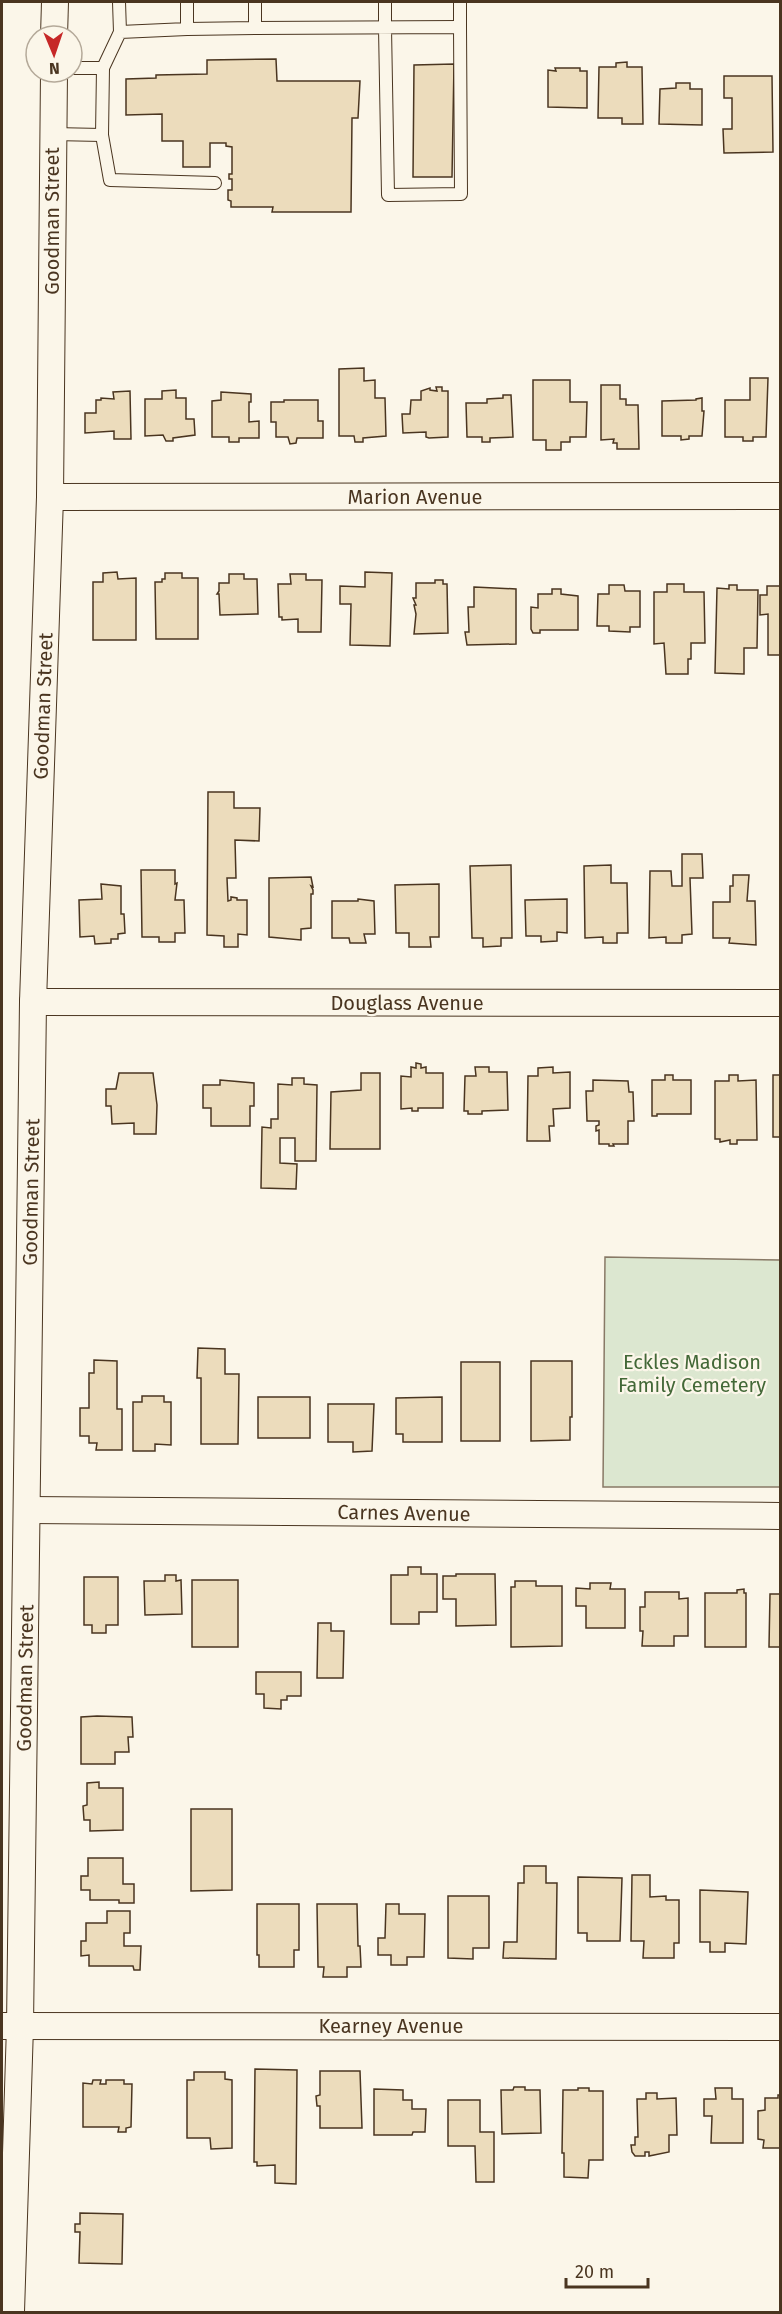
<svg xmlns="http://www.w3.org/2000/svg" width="782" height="2314" viewBox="0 0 782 2314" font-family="'Fira Sans',sans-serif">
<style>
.green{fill:#dce7d0;stroke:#887966;stroke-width:1.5}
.building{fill:#ecdcbc;stroke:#4a3520;stroke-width:1.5}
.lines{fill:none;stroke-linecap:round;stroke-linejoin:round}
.lane-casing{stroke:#4a3520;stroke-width:14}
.street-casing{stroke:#4a3520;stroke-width:28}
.lane{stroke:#fbf6e9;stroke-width:12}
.street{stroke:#fbf6e9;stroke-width:26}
.labels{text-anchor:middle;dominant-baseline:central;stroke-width:4.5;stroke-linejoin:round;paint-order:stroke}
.street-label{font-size:20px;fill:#4a3520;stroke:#fbf6e9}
.park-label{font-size:20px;fill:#436837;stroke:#fbf6e9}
</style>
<rect width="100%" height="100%" fill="#fbf6e9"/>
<polygon class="green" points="605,1257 780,1260 780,1487 603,1487"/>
<g class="building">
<polygon points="276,59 277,81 360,81 358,118 352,118 351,212 272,212 273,207 231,207 231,201 228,200 228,190 232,190 232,179 229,179 229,174 232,174 232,147 226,146 226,143 210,143 210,167 183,167 183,141 162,141 162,114 126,115 126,79 156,78 156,75 207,74 207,60"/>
<polygon points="627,62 627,67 642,67 643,124 622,124 622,118 598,118 599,67 616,67 616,63"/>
<polygon points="454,64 452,177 413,177 414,65"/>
<polygon points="555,68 580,68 580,71 587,71 587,108 548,107 548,70 556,71"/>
<polygon points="724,76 772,76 773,152 724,153 723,129 732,129 732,98 724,98"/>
<polygon points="676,83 690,83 690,89 702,89 702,125 659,124 660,89 676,88"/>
<polygon points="364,368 364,381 375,380 375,398 385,398 386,436 363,438 363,442 355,442 354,436 339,436 339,369"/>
<polygon points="750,378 768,378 766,437 753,437 753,441 743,441 743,437 725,437 725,400 750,400"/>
<polygon points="533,380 570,380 570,402 587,402 586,437 570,437 570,442 561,442 561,450 546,450 546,440 533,440"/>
<polygon points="601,385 620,385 620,399 626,399 626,405 638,405 639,449 617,449 617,443 613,443 614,439 601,440"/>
<polygon points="436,387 442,387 442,391 448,391 448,437 429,438 426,437 426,432 403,433 402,414 410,414 411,400 421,400 421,391 430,388 430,390 437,391"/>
<polygon points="176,390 176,398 186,398 186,419 194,419 195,435 173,438 173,441 166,441 163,435 145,436 145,399 162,399 162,391"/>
<polygon points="130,391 131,439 114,439 114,431 85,433 85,413 96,413 96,400 101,400 101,398 114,399 113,392"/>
<polygon points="221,392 251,394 251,402 249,402 249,422 259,421 259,438 239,438 239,442 229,442 229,437 212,437 212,401 221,400"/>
<polygon points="503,395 511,395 513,437 490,438 490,442 482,442 482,437 467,437 466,403 487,403 487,399 503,398"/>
<polygon points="702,398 702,411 704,411 702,436 689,436 689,439 681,440 681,436 662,436 662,401 696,400 696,399"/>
<polygon points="284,400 318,400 318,421 323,421 323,438 297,438 296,443 290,444 288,437 276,437 276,422 271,422 271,402 284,402"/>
<polygon points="117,572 118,579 136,578 136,640 93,640 93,582 103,582 103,573"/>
<polygon points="365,572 392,573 390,646 350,645 351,604 340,604 340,586 365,587"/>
<polygon points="165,573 182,573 182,578 198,578 198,639 156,639 155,582 162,582 162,579 165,579"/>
<polygon points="229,574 244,574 244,579 257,579 258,614 220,615 219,594 217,594 219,591 219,583 229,583"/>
<polygon points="290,574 306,574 306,580 322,580 321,632 298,632 298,619 282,620 282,617 279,617 278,584 291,584"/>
<polygon points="435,580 443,580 443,584 447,584 448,633 414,634 416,614 414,605 416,605 413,598 416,598 416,583 435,583"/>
<polygon points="667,584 684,584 684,592 704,592 705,643 691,643 691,659 688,659 688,674 666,674 664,643 654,644 654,592 667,592"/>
<polygon points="609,585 624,585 625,591 640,591 640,627 630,627 630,632 609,631 609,626 597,626 598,594 609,594"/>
<polygon points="729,585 737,585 737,590 758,590 757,648 744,648 744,674 715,673 717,588 729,589"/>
<polygon points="767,586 780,586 780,655 768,655 768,614 760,615 760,595 767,595"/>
<polygon points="474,587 516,589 516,644 467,645 465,632 469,632 468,607 474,607"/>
<polygon points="552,589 561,589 561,594 578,596 578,630 540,630 540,633 533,633 531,629 531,607 538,608 538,594 552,594"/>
<polygon points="208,792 234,792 234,808 260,808 259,841 235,840 236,878 227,878 228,901 231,900 231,897 237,898 237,900 247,900 247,935 238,934 238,947 224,947 224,936 207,935"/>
<polygon points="682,854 702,854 703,878 690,878 692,934 682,935 682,943 666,943 666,937 649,938 650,871 671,871 672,886 682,886"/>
<polygon points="511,865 512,938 501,938 501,946 483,947 483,938 472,938 470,866"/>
<polygon points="611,865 611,883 627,883 628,933 617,933 617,943 603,943 603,937 585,938 584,866"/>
<polygon points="141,870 175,870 175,884 177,883 175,900 184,900 185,933 175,933 175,942 159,942 159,937 142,937"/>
<polygon points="733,875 749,875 747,901 755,901 756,945 729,943 730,938 713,938 713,902 730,902 730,886 733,886"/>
<polygon points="311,877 313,887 311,886 313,890 313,894 311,894 311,928 301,929 301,940 269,937 269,878"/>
<polygon points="101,884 121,886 121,914 124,914 125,933 118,934 118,939 111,939 111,943 95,944 94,936 80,937 79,900 102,899"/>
<polygon points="439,884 439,937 430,937 431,947 409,947 409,933 396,933 395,885"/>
<polygon points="358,899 374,901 375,934 364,934 366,943 350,943 349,938 332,938 332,901 358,901"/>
<polygon points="567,899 567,933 557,932 557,941 541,942 541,936 526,936 525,900"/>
<polygon points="416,1063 421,1064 421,1068 426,1067 426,1073 443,1073 443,1108 418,1108 418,1111 412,1111 412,1108 401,1109 401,1076 411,1077 411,1067 416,1068"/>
<polygon points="475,1067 489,1067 489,1072 507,1072 508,1110 482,1111 482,1114 468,1114 468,1111 464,1111 465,1076 476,1076"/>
<polygon points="553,1067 553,1073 570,1072 570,1108 553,1109 554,1126 549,1126 550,1141 527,1141 528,1076 538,1076 538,1068"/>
<polygon points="119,1073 153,1073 157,1105 156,1134 134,1134 134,1123 112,1124 111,1106 106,1106 106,1089 116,1089"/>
<polygon points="361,1073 380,1073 380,1149 330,1149 331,1092 361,1090"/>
<polygon points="665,1075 673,1075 673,1080 691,1080 691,1114 657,1114 657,1116 652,1116 652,1080 665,1080"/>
<polygon points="729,1075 738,1075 738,1081 756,1080 757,1140 737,1140 737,1144 730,1144 730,1140 720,1142 720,1139 715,1139 715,1081 729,1081"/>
<rect x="773" y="1075" width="7" height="62"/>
<polygon points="292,1078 304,1078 304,1084 317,1085 316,1161 295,1161 295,1138 280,1138 280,1163 297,1164 296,1189 261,1188 262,1127 271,1128 271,1119 278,1119 278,1084 292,1085"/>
<polygon points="220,1080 254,1083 254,1106 250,1106 250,1126 211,1126 211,1108 203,1108 203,1085 220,1085"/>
<polygon points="593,1080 628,1081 629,1092 633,1092 634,1121 628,1121 628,1144 613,1144 614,1146 609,1146 609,1144 599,1144 599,1130 596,1131 596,1126 599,1125 599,1121 587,1121 586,1091 593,1091"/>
<polygon points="198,1348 225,1349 225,1374 239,1374 238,1444 201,1444 201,1378 197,1378"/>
<polygon points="94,1360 117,1361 117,1409 122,1409 122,1450 96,1450 97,1443 89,1443 89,1436 80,1436 80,1408 89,1408 89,1373 94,1373"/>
<polygon points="531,1361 572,1361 572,1417 570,1417 570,1440 531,1441"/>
<rect x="461" y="1362" width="39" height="79"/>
<polygon points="142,1396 164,1396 164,1402 171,1402 171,1445 155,1444 155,1451 133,1451 133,1402 142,1402"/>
<rect x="258" y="1397" width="52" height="41"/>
<polygon points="442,1397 442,1442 403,1442 403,1434 396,1434 396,1398"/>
<polygon points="328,1404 374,1404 372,1451 353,1452 353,1442 328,1442"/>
<polygon points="408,1567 421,1567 421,1574 437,1574 437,1612 419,1612 419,1624 391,1624 391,1575 408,1575"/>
<polygon points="456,1574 495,1574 496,1625 456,1626 456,1599 443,1599 443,1576 456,1576"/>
<polygon points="165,1575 176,1575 176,1581 181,1580 182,1614 145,1615 144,1581 165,1581"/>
<polygon points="84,1577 118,1577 118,1625 106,1625 106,1633 92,1633 92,1625 84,1625"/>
<rect x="192" y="1580" width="46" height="67"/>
<polygon points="515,1581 536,1581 536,1586 562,1586 562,1646 511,1647 511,1587 515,1587"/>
<polygon points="590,1583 611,1583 610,1589 625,1589 625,1628 586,1628 586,1606 576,1606 576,1588 590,1589"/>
<polygon points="744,1589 744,1593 746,1593 746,1647 705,1647 705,1593 737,1593 737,1590"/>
<polygon points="645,1592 679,1592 679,1599 688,1598 688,1636 674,1636 674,1646 642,1646 643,1631 640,1631 640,1607 645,1607"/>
<polygon points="770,1594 780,1594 780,1647 769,1647"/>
<polygon points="318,1623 331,1623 331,1631 344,1631 343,1678 317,1678"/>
<polygon points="256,1672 301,1672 301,1696 287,1696 287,1700 281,1700 281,1709 264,1708 264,1694 256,1694"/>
<polygon points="97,1716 132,1717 133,1737 128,1737 129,1752 115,1752 115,1764 81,1764 81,1717"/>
<polygon points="99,1782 99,1788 123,1788 123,1830 90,1831 90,1820 84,1820 83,1806 87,1805 87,1783"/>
<polygon points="191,1809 232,1809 232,1890 191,1891"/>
<polygon points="88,1858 123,1858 123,1884 134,1884 134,1903 119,1903 119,1900 90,1900 90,1890 81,1890 81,1876 88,1876"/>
<polygon points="524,1866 546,1866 546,1883 557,1883 556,1959 503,1958 504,1942 517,1942 518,1883 524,1883"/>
<polygon points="632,1875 650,1875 650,1897 666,1896 666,1900 679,1900 679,1943 674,1943 674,1958 643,1958 644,1941 631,1941"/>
<polygon points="578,1877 622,1878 620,1941 587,1941 587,1933 578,1933"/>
<polygon points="700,1890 748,1892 746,1944 725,1943 725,1952 710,1952 710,1942 700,1942"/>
<polygon points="448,1896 489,1896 489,1948 473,1948 473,1959 448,1958"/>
<polygon points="257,1904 299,1904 299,1950 294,1950 294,1967 259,1967 259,1955 257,1955"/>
<polygon points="317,1904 357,1904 358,1946 360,1946 361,1967 347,1967 347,1977 323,1977 324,1967 318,1967"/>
<polygon points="386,1904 399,1904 399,1914 425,1914 424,1957 407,1957 407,1965 391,1965 391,1955 378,1955 378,1938 385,1938"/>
<polygon points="107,1911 130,1911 130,1933 124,1933 124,1946 141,1946 140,1970 134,1970 133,1966 89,1966 89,1955 81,1956 81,1941 86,1941 86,1923 107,1923"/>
<polygon points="255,2069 297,2070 296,2184 275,2183 275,2165 257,2166 257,2162 254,2162"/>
<polygon points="320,2071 360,2071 362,2128 320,2128 320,2106 317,2106 316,2096 320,2095"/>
<polygon points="194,2072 225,2072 225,2079 232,2080 232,2148 211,2149 210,2138 187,2138 187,2080 194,2080"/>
<polygon points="93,2080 101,2080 100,2084 106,2084 106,2080 124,2080 124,2084 132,2084 131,2127 126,2128 126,2132 118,2132 119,2127 83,2127 83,2083 92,2084"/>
<polygon points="514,2087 525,2087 525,2090 540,2090 541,2133 502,2134 501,2090 513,2090"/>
<polygon points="578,2088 589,2088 589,2091 603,2091 603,2160 589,2160 588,2178 564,2177 564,2153 562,2153 563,2090 578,2090"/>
<polygon points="715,2088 732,2088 732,2099 743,2099 743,2143 711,2143 712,2116 704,2116 704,2099 716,2099"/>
<polygon points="374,2089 403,2090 403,2100 412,2100 412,2109 426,2109 425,2132 413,2132 412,2135 374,2135"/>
<polygon points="646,2093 657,2093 657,2099 676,2098 677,2135 669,2135 669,2152 649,2156 649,2152 645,2152 645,2156 635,2156 632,2152 631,2145 635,2145 635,2137 638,2137 637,2099 646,2099"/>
<polygon points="778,2095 780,2095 780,2148 763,2148 764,2140 758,2139 758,2111 765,2110 765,2098 778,2098"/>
<polygon points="448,2100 480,2100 480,2132 494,2132 494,2182 476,2182 475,2146 448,2146"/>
<polygon points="80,2213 123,2214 122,2264 79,2263 80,2232 75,2232 75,2224 80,2224"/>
</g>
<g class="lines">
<defs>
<g id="lane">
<polyline points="119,2 120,32"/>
<polyline points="187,2 187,29 120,32 103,68 102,135 110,180 215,183"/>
<polyline points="460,27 460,2"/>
<polyline points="255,28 460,27 461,194 388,195 385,28 385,2"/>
<polyline points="187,29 255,28 255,2"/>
<polyline points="72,68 103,68"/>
<polyline points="53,134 102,135"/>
</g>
<g id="street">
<polyline points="54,36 55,2"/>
<polyline points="50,497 780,496"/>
<polyline points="33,1002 780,1003"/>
<polyline points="28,1510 780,1516"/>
<polyline points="2,2026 780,2027"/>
<polyline points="11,2312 20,2026 33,1002 50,497 54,72"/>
</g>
</defs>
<use href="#lane" class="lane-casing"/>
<use href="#street" class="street-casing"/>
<use href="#lane" class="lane"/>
<use href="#street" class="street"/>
</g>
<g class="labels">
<g class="street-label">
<text transform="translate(52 221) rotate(-90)">Goodman Street</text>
<text x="415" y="497">Marion Avenue</text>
<text transform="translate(43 706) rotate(-88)">Goodman Street</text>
<text x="407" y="1003">Douglass Avenue</text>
<text transform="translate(31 1192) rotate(-89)">Goodman Street</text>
<text transform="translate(404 1513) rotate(1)">Carnes Avenue</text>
<text transform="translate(25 1678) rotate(-89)">Goodman Street</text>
<text x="391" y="2026">Kearney Avenue</text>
</g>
<g class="park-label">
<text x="692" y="1362">Eckles Madison<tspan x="692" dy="23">Family Cemetery</tspan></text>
</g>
</g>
<rect width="782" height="2314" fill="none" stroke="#4a3520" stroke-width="6"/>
<g transform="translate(54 54) rotate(178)"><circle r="28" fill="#fbf6e9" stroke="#b4a999" stroke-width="1.5"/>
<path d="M0-4.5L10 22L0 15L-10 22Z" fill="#c62828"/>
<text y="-9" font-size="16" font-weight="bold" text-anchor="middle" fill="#4a3520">N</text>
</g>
<path d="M566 2278v9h82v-9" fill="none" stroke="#4a3520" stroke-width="3"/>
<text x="575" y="2278" font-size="18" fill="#4a3520" stroke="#fbf6e9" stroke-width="4.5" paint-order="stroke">20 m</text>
</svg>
